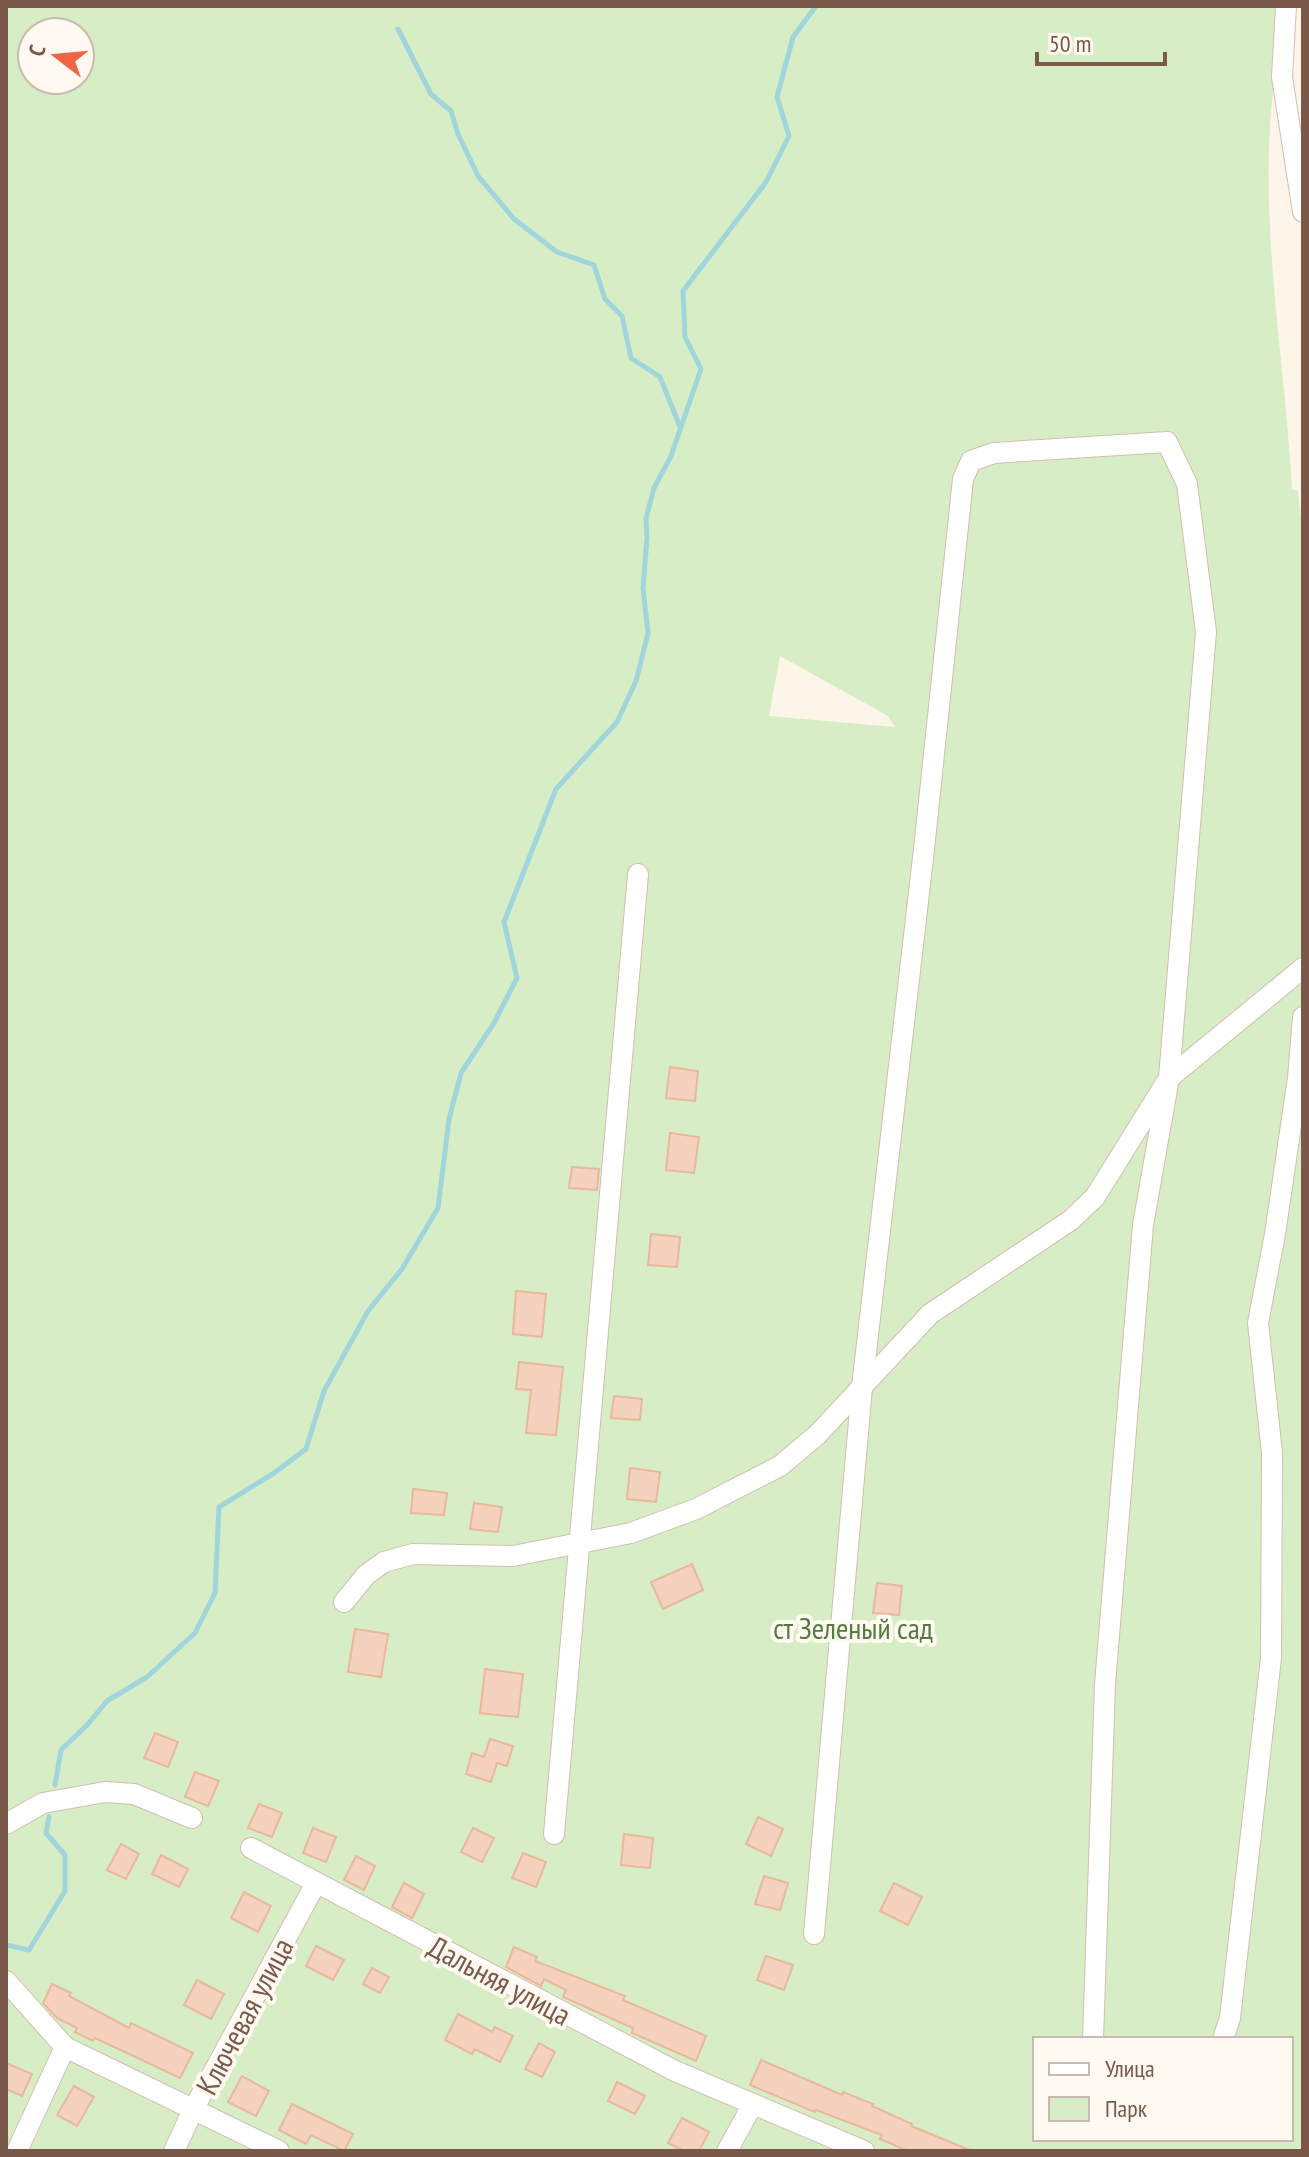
<svg xmlns="http://www.w3.org/2000/svg" width="1309" height="2157" viewBox="0 0 1309 2157" font-family="'PT Sans Narrow',sans-serif">
<style>
.green{fill:#d7edc5;fill-rule:evenodd}
.lines{fill:none;stroke-linecap:round;stroke-linejoin:round}
.stream{stroke:#a0d5dc;stroke-width:5}
.building{fill:#f5d2be;stroke:#e9b89d;stroke-width:2}
.street-casing{stroke:#d4beb0;stroke-width:22}
.street{stroke:#fff;stroke-width:20}
.labels{text-anchor:middle;dominant-baseline:central;stroke-width:8;stroke-linejoin:round;paint-order:stroke}
.park-label{font-size:30px;fill:#527b3e;stroke:#fff9f1}
.street-label{font-size:30px;fill:#7b594a;stroke:#fff9f1}
</style>
<rect width="100%" height="100%" fill="#fef5e9"/>
<path class="green" d="M6,6h1283c-43,158 -6,323 3,483l6,2 5,46v1614h-1297zM32,32h48v48h-48zM780,656l108,60 7,11 -126,-11zM1035,2039h256v100h-256z"/>
<g class="lines">
<g class="stream">
<polyline points="398,29 431,94 451,111 458,134 478,176 514,219 557,252 594,265 605,299 622,316 631,358 660,377 680,427"/>
<polyline points="55,1785 61,1750 88,1724 107,1701 147,1677 195,1633 215,1593 219,1507 274,1473 306,1449 324,1391 368,1311 402,1269 438,1208 449,1119 461,1073 494,1023 517,978 504,922 556,789 617,722 636,681 648,633 643,588 647,538 646,519 654,488 671,456 701,369 685,337 683,291 766,182 789,136 777,97 793,37 816,6"/>
<polyline points="6,1945 29,1950 65,1891 65,1855 46,1833 49,1817"/>
</g>
</g>
<g class="building">
<polygon points="670,1067 698,1071 695,1101 666,1098"/>
<polygon points="670,1133 699,1137 694,1173 666,1170"/>
<polygon points="572,1167 599,1169 597,1190 569,1188"/>
<polygon points="651,1234 680,1237 677,1267 648,1265"/>
<polygon points="516,1291 546,1294 542,1337 513,1334"/>
<polygon points="519,1362 563,1367 556,1435 526,1433 531,1390 516,1389"/>
<polygon points="614,1396 642,1399 640,1420 611,1418"/>
<polygon points="630,1468 660,1472 656,1502 627,1499"/>
<polygon points="413,1489 447,1493 444,1515 411,1513"/>
<polygon points="474,1503 502,1507 498,1532 470,1529"/>
<polygon points="692,1564 703,1590 663,1609 651,1582"/>
<polygon points="877,1583 902,1586 899,1615 873,1613"/>
<polygon points="355,1629 388,1634 381,1677 348,1672"/>
<polygon points="485,1669 523,1674 518,1717 480,1713"/>
<polygon points="155,1733 178,1742 168,1767 144,1758"/>
<polygon points="490,1739 513,1746 507,1766 497,1763 491,1782 466,1774 472,1753 484,1757"/>
<polygon points="195,1772 219,1781 208,1806 185,1797"/>
<polygon points="259,1804 282,1813 272,1837 248,1828"/>
<polygon points="758,1817 783,1829 771,1856 746,1844"/>
<polygon points="313,1828 336,1837 326,1862 303,1853"/>
<polygon points="473,1828 494,1838 482,1862 461,1852"/>
<polygon points="624,1834 653,1838 650,1868 621,1865"/>
<polygon points="121,1844 139,1854 126,1879 107,1870"/>
<polygon points="523,1853 546,1862 536,1887 512,1878"/>
<polygon points="161,1855 188,1869 179,1887 152,1874"/>
<polygon points="356,1856 375,1866 364,1890 344,1880"/>
<polygon points="764,1876 788,1883 780,1910 755,1904"/>
<polygon points="404,1883 424,1894 412,1918 392,1907"/>
<polygon points="894,1883 922,1897 908,1925 880,1911"/>
<polygon points="244,1892 271,1906 258,1932 231,1918"/>
<polygon points="316,1946 344,1960 333,1980 306,1966"/>
<polygon points="514,1947 537,1957 535,1961 625,1996 623,2000 706,2036 696,2061 632,2033 633,2028 563,1997 566,1990 544,1979 541,1986 506,1967"/>
<polygon points="766,1956 793,1965 784,1990 757,1980"/>
<polygon points="372,1968 389,1977 380,1993 363,1984"/>
<polygon points="197,1980 224,1994 211,2019 184,2005"/>
<polygon points="52,1984 71,1993 69,1996 129,2028 131,2023 193,2053 180,2078 95,2038 93,2041 75,2032 77,2028 57,2018 43,2003"/>
<polygon points="458,2014 492,2032 495,2027 513,2036 500,2062 475,2049 472,2054 445,2040"/>
<polygon points="539,2043 555,2052 542,2077 525,2069"/>
<polygon points="761,2060 842,2095 843,2092 873,2104 872,2106 912,2124 911,2126 972,2151 908,2151 880,2139 882,2135 816,2110 815,2112 750,2085"/>
<polygon points="6,2063 32,2074 22,2096 6,2089"/>
<polygon points="242,2076 269,2091 256,2116 228,2102"/>
<polygon points="617,2082 645,2096 635,2114 608,2101"/>
<polygon points="74,2086 94,2097 77,2126 57,2115"/>
<polygon points="292,2104 353,2134 344,2151 311,2135 306,2144 279,2130"/>
<polygon points="682,2118 709,2132 699,2151 684,2151 668,2143"/>
</g>
<g class="lines">
<defs>
<g id="street">
<polyline points="1286,6 1282,77 1303,212"/>
<polyline points="344,1602 366,1575 384,1562 413,1554 513,1556 631,1533 696,1509 780,1466 817,1435 930,1314 1071,1220 1095,1197 1169,1078 1303,968"/>
<polyline points="6,1824 43,1803 105,1792 134,1794 192,1818"/>
<polyline points="554,1834 638,874"/>
<polyline points="251,1848 675,2071 864,2151"/>
<polyline points="814,1934 862,1387 924,849 963,479 971,461 994,453 1167,442 1187,484 1206,632 1169,1078 1143,1225 1105,1684 1093,2039"/>
<polyline points="6,1981 65,2047 279,2151"/>
<polyline points="1223,2039 1230,2018 1271,1658 1272,1453 1258,1323 1275,1234 1298,1078 1303,1017"/>
<polyline points="17,2151 65,2047"/>
<polyline points="174,2151 193,2110 316,1883"/>
<polyline points="727,2151 753,2104"/>
</g>
</defs>
<use href="#street" class="street-casing"/>
<use href="#street" class="street"/>
</g>
<g class="labels">
<g class="park-label">
<text x="853" y="1627">ст Зеленый сад</text>
</g>
<g class="street-label">
<text transform="translate(500 1980) rotate(28)">Дальняя улица</text>
<text transform="translate(244 2016) rotate(-62)">Ключевая улица</text>
</g>
</g>
<rect width="1309" height="2157" fill="none" stroke="#7b594a" stroke-width="16"/>
<rect x="1033" y="2037" width="260" height="104" fill="#fff9f1" stroke="#cab9ae" stroke-width="2"/>
<rect x="1049" y="2063" width="40" height="12" fill="#ffffff" stroke="#cab9ae" stroke-width="2"/>
<text x="1105" y="2077" font-size="24" fill="#7b594a">Улица</text>
<rect x="1049" y="2097" width="40" height="24" fill="#d7edc5" stroke="#cab9ae" stroke-width="2"/>
<text x="1105" y="2117" font-size="24" fill="#7b594a">Парк</text>
<g transform="translate(56 56) rotate(286)"><circle r="38" fill="#fff9f1" stroke="#cab9ae" stroke-width="2"/>
<path d="M0-6L14 30L0 20L-14 30Z" fill="#ef6647"/>
<text y="-12" font-size="22" font-weight="bold" text-anchor="middle" fill="#7b594a">С</text>
</g>
<path d="M1037 52v12h128v-12" fill="none" stroke="#7b594a" stroke-width="4"/>
<text x="1049" y="52" font-size="24" fill="#7b594a" stroke="#fff9f1" stroke-width="6" paint-order="stroke">50 m</text>
</svg>
